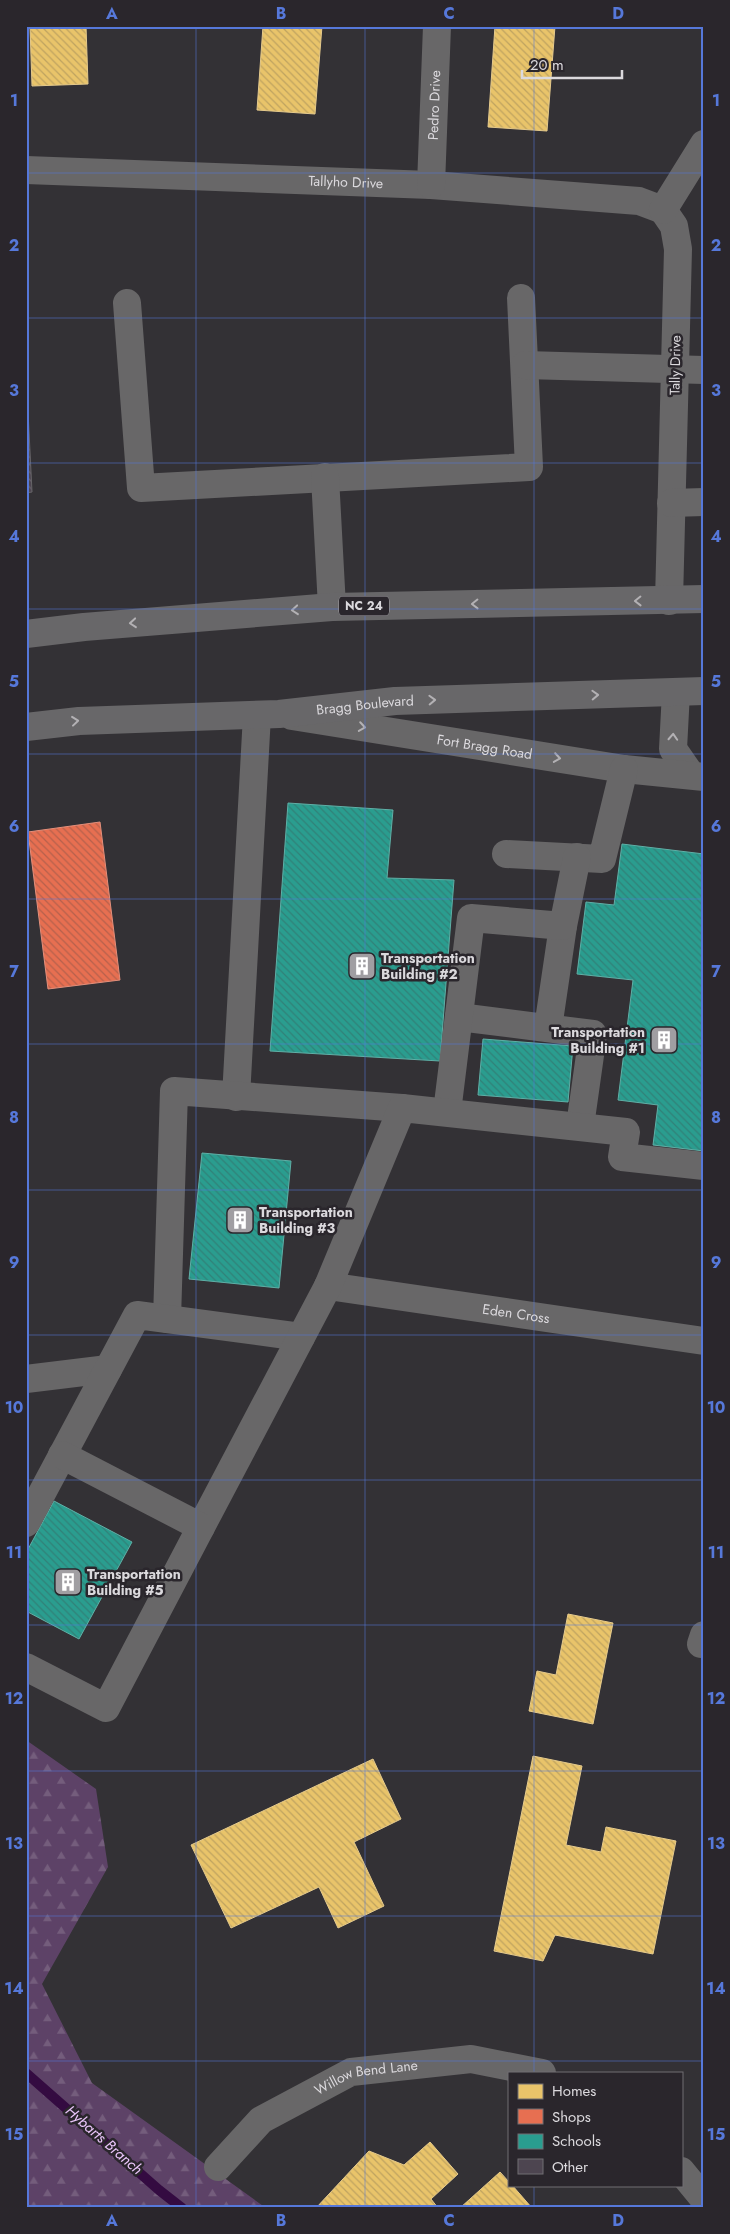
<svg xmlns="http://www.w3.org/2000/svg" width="730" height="2234" viewBox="0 0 730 2234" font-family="Jost,sans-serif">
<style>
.forest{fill:url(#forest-firs)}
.homes{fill:url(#homes-back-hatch);stroke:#e5ca8c}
.shops{fill:url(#shops-back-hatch);stroke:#e38f7b}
.schools{fill:url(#schools-back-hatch);stroke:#5fafa6}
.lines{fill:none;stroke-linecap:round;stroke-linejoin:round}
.stream{stroke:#340b41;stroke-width:10}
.building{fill:url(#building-back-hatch);stroke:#666468}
.minor{stroke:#686768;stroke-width:28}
.major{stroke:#686769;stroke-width:28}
.oneway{stroke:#b3b1b4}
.grid{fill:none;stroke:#5678da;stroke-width:1;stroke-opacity:0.55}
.labels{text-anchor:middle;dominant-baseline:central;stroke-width:5;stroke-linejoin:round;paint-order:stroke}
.shield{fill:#2a262c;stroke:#a6a3a8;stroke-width:1}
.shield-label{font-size:12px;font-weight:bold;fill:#dbd9dd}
.street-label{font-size:14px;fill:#dbd9dd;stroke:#2a262c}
.poi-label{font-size:14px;font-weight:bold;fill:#dbd9dd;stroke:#2a262c;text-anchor:start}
.water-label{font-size:15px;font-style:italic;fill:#ebc6fb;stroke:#2a262c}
.neatline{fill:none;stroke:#5678da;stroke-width:2}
.grid-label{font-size:16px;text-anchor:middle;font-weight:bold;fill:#5678da}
</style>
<defs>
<pattern id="forest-firs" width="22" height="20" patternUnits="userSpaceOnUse" patternTransform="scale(1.25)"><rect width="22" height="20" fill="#5d4267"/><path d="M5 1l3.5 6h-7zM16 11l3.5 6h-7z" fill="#745d7c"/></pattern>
<pattern id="homes-back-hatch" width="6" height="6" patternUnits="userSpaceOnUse" patternTransform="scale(1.25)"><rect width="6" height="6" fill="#e9c46a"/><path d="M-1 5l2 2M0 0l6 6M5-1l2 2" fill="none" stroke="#bfa360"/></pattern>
<pattern id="shops-back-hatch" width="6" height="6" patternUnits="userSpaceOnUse" patternTransform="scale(1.25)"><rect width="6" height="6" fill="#e76f51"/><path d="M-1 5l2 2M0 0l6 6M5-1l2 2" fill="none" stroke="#b6614c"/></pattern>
<pattern id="schools-back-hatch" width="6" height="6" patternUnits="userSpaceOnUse" patternTransform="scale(1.25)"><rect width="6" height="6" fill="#2a9d8f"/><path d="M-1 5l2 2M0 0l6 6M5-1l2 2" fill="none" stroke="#318178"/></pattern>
<pattern id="building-back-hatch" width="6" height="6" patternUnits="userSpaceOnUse" patternTransform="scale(1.25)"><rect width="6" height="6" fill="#4d4550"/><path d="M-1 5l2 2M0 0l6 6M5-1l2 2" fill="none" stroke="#665f69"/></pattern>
</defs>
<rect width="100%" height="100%" fill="#333135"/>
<polygon class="forest" points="26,1740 96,1789 108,1867 42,1984 92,2083 266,2208 26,2208"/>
<g class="homes">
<polygon points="30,26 86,26 88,84 32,86"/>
<polygon points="263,26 322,26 315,114 257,110"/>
<polygon points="495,26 555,26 547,131 488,127"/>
<polygon points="568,1614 613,1623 593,1724 529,1711 537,1671 556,1675"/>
<polygon points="533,1756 582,1766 566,1845 601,1852 606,1827 676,1841 653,1954 555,1935 543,1961 494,1951"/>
<polygon points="373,1759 401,1819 354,1842 384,1906 338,1928 319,1887 231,1928 191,1845"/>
<polygon points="430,2142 458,2174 431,2199 438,2208 316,2208 369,2151 404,2165"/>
<polygon points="500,2172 509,2182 509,2185 512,2185 532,2208 460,2208"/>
</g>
<polygon class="shops" points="100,822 120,980 48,989 28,832"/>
<g class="schools">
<polygon points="288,803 393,810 387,878 454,880 440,1061 270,1051"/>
<polygon points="622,844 704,854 704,1151 653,1145 658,1105 618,1100 633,980 577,974 586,902 614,905"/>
<polygon points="483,1039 573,1046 568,1102 478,1095"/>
<polygon points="202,1153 291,1161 279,1288 189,1279"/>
<polygon points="54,1501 132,1542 79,1639 26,1611 26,1553"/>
</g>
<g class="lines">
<polyline class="stream" points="26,2073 159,2190 182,2208"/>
</g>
<polygon class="building" points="26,411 28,411 32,492 26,493"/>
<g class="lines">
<g class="minor">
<path id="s1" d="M26,170l405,15 208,16 24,9"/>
<path id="s2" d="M431,185l6,-159"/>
<polyline points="663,210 674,226 678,249 669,601"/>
<polyline points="663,210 704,144"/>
<polyline points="127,303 141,488 529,467 521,298"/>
<polyline points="525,365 704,370"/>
<polyline points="325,477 332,607"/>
<polyline points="671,503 704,502"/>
<polyline points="676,692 673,749 691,775"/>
<path id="s3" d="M292,716l332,53 80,8"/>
<polyline points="506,854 602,859 624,769"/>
<polyline points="459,1017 593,1034 580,1126"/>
<polyline points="548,1028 563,926"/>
<polyline points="236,1097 257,715"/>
<polyline points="447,1112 471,918 563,926 577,857"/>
<path id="s4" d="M328,1286l376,55"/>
<polyline points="167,1319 174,1091 402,1108"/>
<polyline points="26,1379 108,1369"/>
<polyline points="26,1523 137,1315 301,1337"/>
<polyline points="201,1527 328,1286 402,1108 626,1132 622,1157 704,1166"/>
<polyline points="701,1644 704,1635"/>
<polyline points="26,1667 106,1708 201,1527 62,1455"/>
<path id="s5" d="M218,2167l43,-47 90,-48 120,-13 71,14"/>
<polyline points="681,2171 704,2199"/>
</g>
<g class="major">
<polyline points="26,634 84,627 332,607 704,599"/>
<path id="s6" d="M26,727l53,-6 200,-7 116,-13 309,-10"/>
</g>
</g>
<defs><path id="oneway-chevron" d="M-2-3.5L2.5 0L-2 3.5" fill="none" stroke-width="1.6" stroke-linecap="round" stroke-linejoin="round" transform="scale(1.25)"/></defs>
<g class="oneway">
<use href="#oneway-chevron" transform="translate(638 601) rotate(179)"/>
<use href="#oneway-chevron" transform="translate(475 604) rotate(179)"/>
<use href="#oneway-chevron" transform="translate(295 610) rotate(175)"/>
<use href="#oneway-chevron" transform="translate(133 623) rotate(175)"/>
<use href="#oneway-chevron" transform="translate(595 695) rotate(-2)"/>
<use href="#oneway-chevron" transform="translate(432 700) rotate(-2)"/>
<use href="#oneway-chevron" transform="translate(75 721) rotate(-6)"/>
<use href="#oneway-chevron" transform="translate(362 727) rotate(9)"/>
<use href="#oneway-chevron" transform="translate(673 737) rotate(-87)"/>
<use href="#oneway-chevron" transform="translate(557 758) rotate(9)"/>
</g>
<path class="grid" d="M196,26v2182M365,26v2182M534,26v2047M26,173h678M26,318h678M26,463h678M26,609h678M26,754h678M26,899h678M26,1044h678M26,1190h678M26,1335h678M26,1480h678M26,1625h678M26,1771h678M26,1916h678M26,2061h678M534,2185v23"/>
<defs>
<symbol id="building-square" viewBox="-11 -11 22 22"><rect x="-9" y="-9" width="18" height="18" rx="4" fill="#a09ea2" stroke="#2a262c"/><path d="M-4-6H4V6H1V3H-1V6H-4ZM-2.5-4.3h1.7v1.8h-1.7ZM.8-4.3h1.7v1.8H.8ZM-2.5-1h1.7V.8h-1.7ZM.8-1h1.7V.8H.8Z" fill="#fff"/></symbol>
</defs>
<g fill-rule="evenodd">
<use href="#building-square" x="346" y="950" width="32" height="32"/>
<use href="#building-square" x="648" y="1024" width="32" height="32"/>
<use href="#building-square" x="224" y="1204" width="32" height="32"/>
<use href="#building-square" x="52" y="1566" width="32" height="32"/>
</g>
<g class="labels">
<rect class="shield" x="339" y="596.5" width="50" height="19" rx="4"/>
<g class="shield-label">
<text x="364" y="606">NC 24</text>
</g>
<g class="street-label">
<text stroke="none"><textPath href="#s2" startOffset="80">Pedro Drive</textPath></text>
<text stroke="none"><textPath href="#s1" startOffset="320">Tallyho Drive</textPath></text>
<text transform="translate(675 365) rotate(-89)">Tally Drive</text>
<text stroke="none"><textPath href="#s6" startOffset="340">Bragg Boulevard</textPath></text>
<text stroke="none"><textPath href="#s3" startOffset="195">Fort Bragg Road</textPath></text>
<text stroke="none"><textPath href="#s4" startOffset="190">Eden Cross</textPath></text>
<text stroke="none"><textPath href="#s5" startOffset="179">Willow Bend Lane</textPath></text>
</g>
<g class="poi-label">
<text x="381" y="958">Transportation<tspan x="381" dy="16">Building #2</tspan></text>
<text x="645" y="1032" text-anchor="end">Transportation<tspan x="645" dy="16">Building #1</tspan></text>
<text x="259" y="1212">Transportation<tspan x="259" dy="16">Building #3</tspan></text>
<text x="87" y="1574">Transportation<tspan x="87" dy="16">Building #5</tspan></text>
</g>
<g class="water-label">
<text transform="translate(104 2140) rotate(41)">Hybarts Branch</text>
</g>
</g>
<rect width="730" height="2234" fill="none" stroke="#2a262c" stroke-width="55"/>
<rect x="508" y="2072" width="175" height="115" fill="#2a262c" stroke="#716e73"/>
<rect x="518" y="2084" width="25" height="15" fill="#e9c46a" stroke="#716e73"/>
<text x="552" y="2096" font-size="15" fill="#dbd9dd">Homes</text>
<rect x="518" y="2109" width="25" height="15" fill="#e76f51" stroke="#716e73"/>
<text x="552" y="2122" font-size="15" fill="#dbd9dd">Shops</text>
<rect x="518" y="2134" width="25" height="15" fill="#2a9d8f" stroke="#716e73"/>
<text x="552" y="2146" font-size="15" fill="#dbd9dd">Schools</text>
<rect x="518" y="2159" width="25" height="15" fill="#4d4550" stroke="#716e73"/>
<text x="552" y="2172" font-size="15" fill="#dbd9dd">Other</text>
<path d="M522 70v8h100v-8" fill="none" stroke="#dbd9dd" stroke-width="2.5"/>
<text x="530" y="70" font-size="15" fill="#dbd9dd" stroke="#2a262c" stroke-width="4" paint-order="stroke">20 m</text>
<rect x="28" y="28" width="674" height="2178" class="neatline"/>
<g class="grid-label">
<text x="112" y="19">A</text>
<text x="281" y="19">B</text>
<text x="449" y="19">C</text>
<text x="618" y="19">D</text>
<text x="14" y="106">1</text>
<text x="716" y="106">1</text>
<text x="14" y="251">2</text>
<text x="716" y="251">2</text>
<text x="14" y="396">3</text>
<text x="716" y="396">3</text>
<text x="14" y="542">4</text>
<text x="716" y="542">4</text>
<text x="14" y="687">5</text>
<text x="716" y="687">5</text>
<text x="14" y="832">6</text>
<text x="716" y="832">6</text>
<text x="14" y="977">7</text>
<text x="716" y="977">7</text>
<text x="14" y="1123">8</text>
<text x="716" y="1123">8</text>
<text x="14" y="1268">9</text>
<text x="716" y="1268">9</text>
<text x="14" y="1413">10</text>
<text x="716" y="1413">10</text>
<text x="14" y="1558">11</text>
<text x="716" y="1558">11</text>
<text x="14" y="1704">12</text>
<text x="716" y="1704">12</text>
<text x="14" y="1849">13</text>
<text x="716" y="1849">13</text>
<text x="14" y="1994">14</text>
<text x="716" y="1994">14</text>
<text x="14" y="2140">15</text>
<text x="716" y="2140">15</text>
<text x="112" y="2226">A</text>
<text x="281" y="2226">B</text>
<text x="449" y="2226">C</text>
<text x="618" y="2226">D</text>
</g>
</svg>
